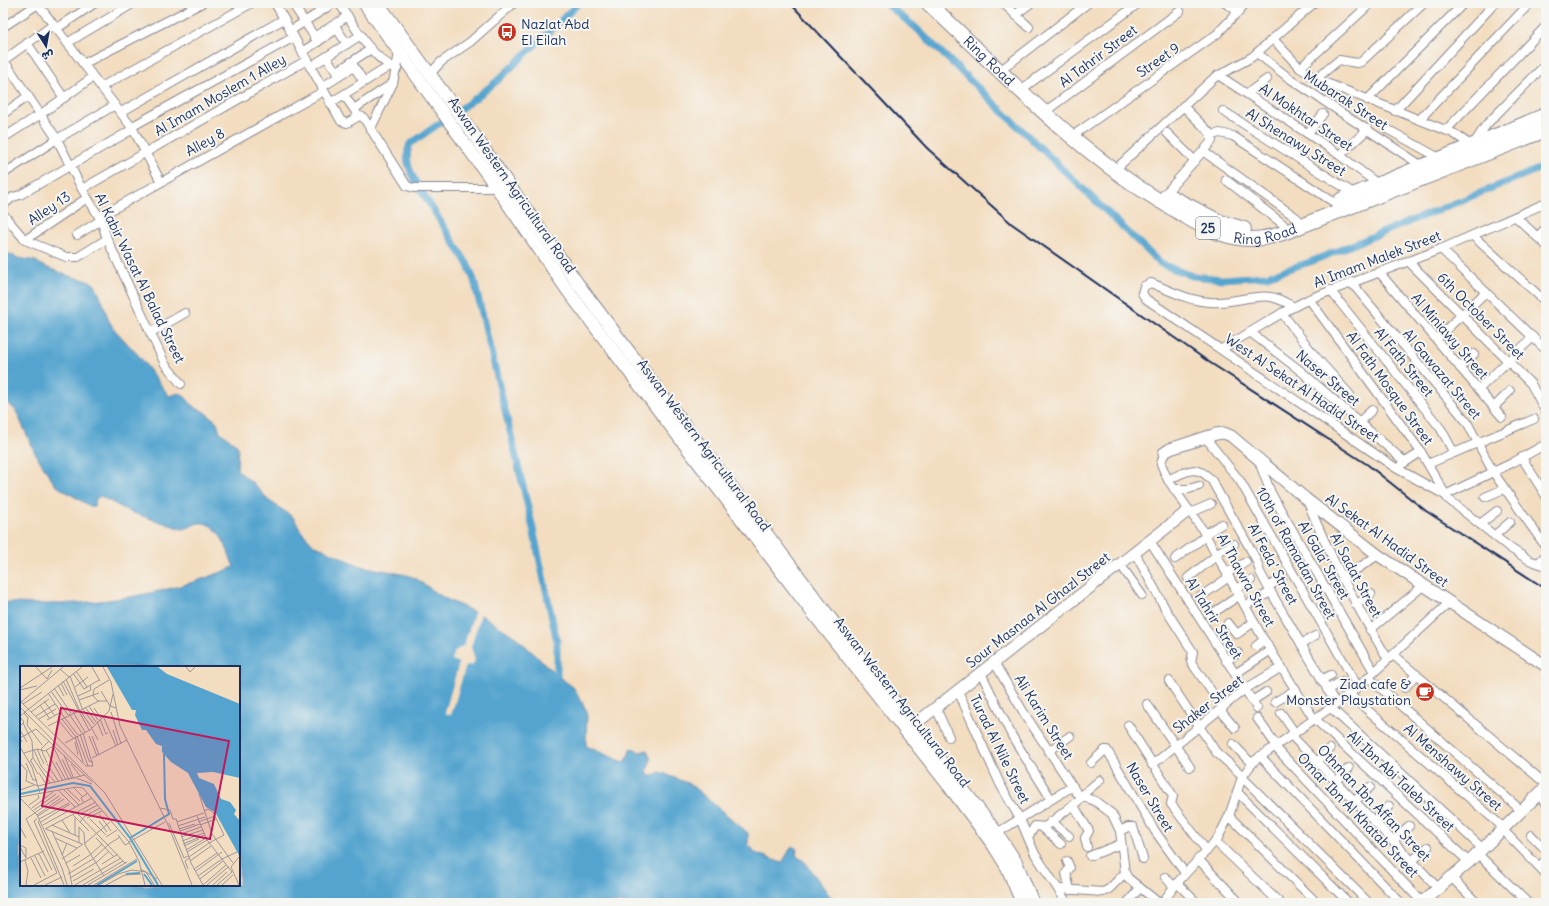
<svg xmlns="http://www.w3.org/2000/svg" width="1549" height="906" viewBox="0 0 1549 906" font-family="Delius,'Playpen Sans Arabic',sans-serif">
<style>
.water{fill:#54a4cf;stroke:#386a96;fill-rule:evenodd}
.pier{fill:#f3ddc0}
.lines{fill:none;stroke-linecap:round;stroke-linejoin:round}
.canal{stroke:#54a4cf;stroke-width:7}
.street-casing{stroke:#87868f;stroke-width:10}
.secondary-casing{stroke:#87868f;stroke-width:13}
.primary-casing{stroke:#87868f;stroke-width:14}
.highway-casing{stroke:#87868f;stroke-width:16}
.street{stroke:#fff;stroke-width:8}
.secondary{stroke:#fff;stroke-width:11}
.primary{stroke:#fff;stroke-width:12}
.highway{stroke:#fff;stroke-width:14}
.rail{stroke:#1b2f5e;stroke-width:2}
.labels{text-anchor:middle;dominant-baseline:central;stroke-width:4;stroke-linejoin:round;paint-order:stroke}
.shield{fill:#f6f6f2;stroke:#5d6b8a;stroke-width:1}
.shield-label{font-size:13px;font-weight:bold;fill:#1b2f5e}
.poi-label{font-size:14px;fill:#1b2f5e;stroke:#f6f6f2;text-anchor:start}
.street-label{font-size:14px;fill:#1b2f5e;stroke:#f6f6f2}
.inset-river{fill:none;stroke:#54a4cf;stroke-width:2}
.inset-road{fill:none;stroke:#9d9799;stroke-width:1}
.view{fill:#c2185b;fill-opacity:0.15;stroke:#c2185b;stroke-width:2}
.inset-edge{fill:none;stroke:#1b2f5e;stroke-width:2}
</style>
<rect width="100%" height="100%" fill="#f6f6f2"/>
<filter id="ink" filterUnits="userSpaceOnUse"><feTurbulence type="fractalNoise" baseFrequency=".025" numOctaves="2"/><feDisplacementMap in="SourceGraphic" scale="8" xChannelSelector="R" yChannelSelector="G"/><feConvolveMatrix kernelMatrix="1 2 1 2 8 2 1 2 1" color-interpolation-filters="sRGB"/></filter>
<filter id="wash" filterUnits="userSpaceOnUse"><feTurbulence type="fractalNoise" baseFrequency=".012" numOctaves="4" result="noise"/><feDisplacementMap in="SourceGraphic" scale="16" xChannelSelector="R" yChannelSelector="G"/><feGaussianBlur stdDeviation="0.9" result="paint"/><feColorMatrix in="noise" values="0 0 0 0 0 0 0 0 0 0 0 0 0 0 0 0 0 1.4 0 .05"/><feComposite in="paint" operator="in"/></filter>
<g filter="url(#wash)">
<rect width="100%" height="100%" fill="#f3ddc0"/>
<path class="water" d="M3,251l15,7 18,3 7,5 29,11 18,4 5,4 7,15 7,21 5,8 26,28 29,39 10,-3 3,1 13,14 8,3 14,11 3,10 16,12 2,4 -1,22 17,14 14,16 25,17 8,14 13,14 47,21 46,9 8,3 29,20 39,18 34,22 40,37 17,13 13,23 -1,35 37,16 3,-1 5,-13 9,4 7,-2 4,9 -4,12 3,6 10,-5 30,12 58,49v11l5,5v3l29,11 10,-17 5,3 -1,6 9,7 30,41h-832v-301c75,7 161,-5 231,-35 -6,-14 -14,-46 -35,-44 -6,1 -10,6 -17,6l-52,-17 -30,-16 -4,3 -2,7h-4l-35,-21 -20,-32 -19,-42 -13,-13zM21,667h218v218h-218z"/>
<polygon class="pier" points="475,610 481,613 471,647 475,660 472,666 466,665 451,715 445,713 459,663 452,660 455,651 464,645"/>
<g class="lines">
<g class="canal">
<polyline points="885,3 915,27 1161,264 1192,276 1222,279 1267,276 1310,262 1546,166"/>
<path d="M557,675v-33l-25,-118 -58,-244 -6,-15 -53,-84c-6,-12 -11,-24 -5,-37l63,-44 24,-19 82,-78"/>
</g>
</g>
</g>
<g filter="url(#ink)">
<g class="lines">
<defs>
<g id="street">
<polyline points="37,3 133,129 161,182"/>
<polyline points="275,3 341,121 347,123 359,116 363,117 407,186 414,188 497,188"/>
<polyline points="292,3 318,42"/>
<polyline points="315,3 321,11"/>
<path d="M339,3c16,23 31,55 58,66"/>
<polyline points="1003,3 1029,27"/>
<polyline points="1225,3 1239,12"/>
<polyline points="1015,15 1031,3"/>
<polyline points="335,26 347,44"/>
<polyline points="3,27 38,4"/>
<polyline points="56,29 95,3"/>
<polyline points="290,31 334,3"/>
<polyline points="314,37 348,16"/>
<polyline points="1273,39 1300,68 1316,79 1453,133 1472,146"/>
<polyline points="27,43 64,98"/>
<polyline points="67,43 134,3"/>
<polyline points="302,52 337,29"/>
<polyline points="1257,53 1289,78 1422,166"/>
<polyline points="326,57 339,76"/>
<polyline points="3,59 57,139 82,189 101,220 107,239 165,364 181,384"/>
<polyline points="4,60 53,25"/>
<polyline points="351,62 364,82"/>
<polyline points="83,64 202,3"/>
<polyline points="310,67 361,35"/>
<polyline points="1005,67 1088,3"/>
<polyline points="1300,68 1371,3"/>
<polyline points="336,72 371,49"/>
<polyline points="429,75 441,62 470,42 514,3"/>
<polyline points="1218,75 1334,151 1378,184"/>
<polyline points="1316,79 1339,60 1357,63 1361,62 1424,3"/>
<polyline points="1026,86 1139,3"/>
<polyline points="101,87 252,3"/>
<polyline points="322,87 354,67"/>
<polyline points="1248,93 1267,79"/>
<polyline points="344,95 356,112"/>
<polyline points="1367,100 1464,3"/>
<polyline points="330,103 390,66"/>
<polyline points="1050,108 1180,11"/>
<polyline points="354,109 393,83"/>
<polyline points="1223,111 1355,194"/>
<polyline points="1395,111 1495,3"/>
<polyline points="121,112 284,19"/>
<polyline points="3,114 28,96"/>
<polyline points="41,114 93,77"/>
<polyline points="1419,120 1530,3"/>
<polyline points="131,127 294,37"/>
<polyline points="371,128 393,83 399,53"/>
<polyline points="1387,129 1441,159"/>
<polyline points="1446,130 1546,26"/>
<polyline points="1078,132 1217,34 1246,3"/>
<polyline points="1167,133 1195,161"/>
<polyline points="1308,133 1323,114"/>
<polyline points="1212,135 1220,133 1233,136 1335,203"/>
<polyline points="3,138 41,114"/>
<polyline points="1473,145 1486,125 1546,64"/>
<polyline points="1204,152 1297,218"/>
<polyline points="1340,155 1368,129"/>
<polyline points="1120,165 1214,78 1252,57 1314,3"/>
<polyline points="3,174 57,139 115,105"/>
<polyline points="1226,180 1283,224"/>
<polyline points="82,189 307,60"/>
<polyline points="1165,194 1212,141 1210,133 1183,106"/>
<polyline points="3,205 13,197 20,195 133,129"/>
<polyline points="3,214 25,240 66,257 78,257 107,239"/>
<polyline points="99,217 324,91"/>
<polyline points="1516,217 1546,245"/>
<polyline points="77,235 101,220"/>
<polyline points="1473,236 1546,302"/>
<polyline points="1537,237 1546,228"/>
<polyline points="25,240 87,198"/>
<polyline points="1441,249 1546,350"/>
<polyline points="1408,261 1531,384 1546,412"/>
<polyline points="1379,272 1502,417"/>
<polyline points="1351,282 1467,422 1493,472 1546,547"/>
<polyline points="1330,290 1441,429 1454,453"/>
<polyline points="1309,299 1421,452 1448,499 1510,548 1529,560 1546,566"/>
<path d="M1294,307c-8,-4 -15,-9 -23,-10 -17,-3 -41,7 -61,5 -21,-1 -39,-11 -59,-19l-7,3 -2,7 4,6 250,169 49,27"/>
<polyline points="1282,313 1315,356 1350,395"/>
<polyline points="1250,332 1302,372 1405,462"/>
<polyline points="150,333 185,313"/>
<polyline points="1436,339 1486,292"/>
<polyline points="1222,349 1282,313 1309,299 1441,249 1546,203"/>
<polyline points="1460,368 1474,354"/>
<polyline points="1479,389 1533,337"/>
<polyline points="1494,407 1510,391"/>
<polyline points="1359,422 1372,410"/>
<polyline points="1205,437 1240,481 1358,687"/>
<polyline points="1164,453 1161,464 1168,480 1202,529 1264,640 1314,719"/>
<polyline points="1522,458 1546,496"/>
<polyline points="1258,459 1271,493 1374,672"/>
<polyline points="1428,464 1534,419"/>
<polyline points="1401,465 1421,452"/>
<path d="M1168,480c18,-9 30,-17 44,1l44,78 4,13 8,15 68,117"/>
<polyline points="1174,489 1189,489 1199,486"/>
<polyline points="1445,495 1512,463 1546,444"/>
<polyline points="1485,497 1504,489"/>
<path d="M1307,500c22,56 50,108 81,159"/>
<polyline points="1190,513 1211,504"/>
<polyline points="1480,524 1497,511"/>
<polyline points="1205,534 1222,524"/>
<polyline points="1495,535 1510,522"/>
<polyline points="1150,541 1257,708"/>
<polyline points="1135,553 1166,610 1193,652 1191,662 1223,708"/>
<polyline points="1216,553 1234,544"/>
<polyline points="1175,559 1206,536"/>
<polyline points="1538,563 1546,555"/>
<polyline points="1120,564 1142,595"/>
<polyline points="1227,573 1246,562"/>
<polyline points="1188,578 1217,555"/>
<polyline points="1342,579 1378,555"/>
<polyline points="1268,587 1282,578"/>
<polyline points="1236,589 1251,580"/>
<polyline points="1200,597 1229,577"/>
<polyline points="1246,605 1271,592"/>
<polyline points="1356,605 1371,594"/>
<polyline points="1210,615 1240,595"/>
<polyline points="1228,623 1237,634 1254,622"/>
<polyline points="1370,630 1423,586"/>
<polyline points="1301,644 1315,636"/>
<polyline points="1256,646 1264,640"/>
<polyline points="1393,655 1546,784"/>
<polyline points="1226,661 1238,653"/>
<polyline points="994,662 1024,713 1076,792 1081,796 1095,801 1112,814 1120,831 1125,873 1128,878 1159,903"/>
<polyline points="981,673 1012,736 1051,799"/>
<polyline points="1235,674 1271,650"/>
<polyline points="1369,678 1522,811"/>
<polyline points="1321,680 1331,675"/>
<polyline points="1169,681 1216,752 1243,776"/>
<polyline points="1405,688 1416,674"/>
<polyline points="1327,690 1342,681"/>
<polyline points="958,691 1000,784 1020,819 1035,854 1067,903"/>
<polyline points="1349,694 1504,828"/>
<polyline points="1252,701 1266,692"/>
<polyline points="1275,702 1295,690"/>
<polyline points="1147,704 1190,767"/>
<polyline points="936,708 949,737"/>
<polyline points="1331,708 1483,849"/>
<polyline points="1220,710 1235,728"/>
<polyline points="1281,713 1295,733"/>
<polyline points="1257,718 1276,745"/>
<polyline points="1315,719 1469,862"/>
<polyline points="1128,725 1173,796 1171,804 1207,851"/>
<polyline points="1291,735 1439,889"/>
<polyline points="1233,744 1252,764"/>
<polyline points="1274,746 1422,902"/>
<polyline points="1049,751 1070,736"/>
<polyline points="1260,756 1401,903"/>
<polyline points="1317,762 1330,749"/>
<polyline points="1091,763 1105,750 1107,750 1155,831 1185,873"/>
<polyline points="1152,765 1245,689 1282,667"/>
<polyline points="1242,777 1369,903"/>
<polyline points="1336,782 1349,768"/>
<polyline points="1237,792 1349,903"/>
<polyline points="1538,795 1546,803"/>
<polyline points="1081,796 1100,780"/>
<polyline points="1355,801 1370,787"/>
<polyline points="1073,804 1089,831 1085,838 1087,847"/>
<polyline points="1229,816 1317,903"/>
<polyline points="1051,821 1069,836"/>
<polyline points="1374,822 1389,806"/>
<polyline points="1043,828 1061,844"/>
<polyline points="1503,830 1546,874"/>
<polyline points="1120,831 1128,827 1133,827 1143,859"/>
<polyline points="997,833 1073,786"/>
<polyline points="1531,835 1546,850"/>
<polyline points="1028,837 1035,826 1045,827 1083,797"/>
<polyline points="1215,841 1280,903"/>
<polyline points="1393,841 1409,826"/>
<polyline points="1478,854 1528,903"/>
<polyline points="1090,856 1121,844"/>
<polyline points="1198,859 1240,903"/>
<polyline points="1067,861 1070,868 1066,873 1070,890"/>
<polyline points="1412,861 1428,847"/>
<polyline points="1539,866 1546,860"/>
<polyline points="1165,877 1174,887"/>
<polyline points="1452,878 1477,903"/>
<polyline points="1177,883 1197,903"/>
<polyline points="1060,889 1103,892 1109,889 1125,873"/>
<polyline points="1127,903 1140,888"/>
<polyline points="1162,903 1177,883 1218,838 1229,816 1242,777 1254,761 1336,704 1358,687 1449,603"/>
</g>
<g id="secondary">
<polyline points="1164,453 1170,449 1216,434 1224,433 1231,436 1306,499 1378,555 1546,666"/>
<polyline points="906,731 1188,511"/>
<polyline points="1421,903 1469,862 1546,787"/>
</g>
<g id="primary">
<polyline points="364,3 497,188 568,291 809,608 949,786 994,846 1007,867 1022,903"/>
<polyline points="378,3 472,132 578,284 865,664 997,833 1016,862 1033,903"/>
</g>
<g id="highway">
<path id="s1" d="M928,3c78,72 150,151 242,204 19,12 40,25 63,30 17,4 33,2 50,-4l263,-103"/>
<polyline points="1167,195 1220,222 1244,229"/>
<polyline points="1341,200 1546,115"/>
</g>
</defs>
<use href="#street" class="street-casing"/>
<use href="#secondary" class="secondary-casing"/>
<use href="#primary" class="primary-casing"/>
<use href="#highway" class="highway-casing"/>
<use href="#street" class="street"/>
<use href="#secondary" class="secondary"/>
<use href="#primary" class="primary"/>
<use href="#highway" class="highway"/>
<polyline class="rail" points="790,3 928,149 1012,224 1209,362 1368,465 1426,511 1546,589"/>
</g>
</g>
<defs>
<symbol id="bus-disc" viewBox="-11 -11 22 22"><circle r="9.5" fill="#c8321e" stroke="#f6f6f2"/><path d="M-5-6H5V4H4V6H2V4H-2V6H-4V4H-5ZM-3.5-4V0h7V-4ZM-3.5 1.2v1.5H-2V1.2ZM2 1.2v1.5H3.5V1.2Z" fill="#fff"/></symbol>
<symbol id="cafe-disc" viewBox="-11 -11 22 22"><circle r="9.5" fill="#c8321e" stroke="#f6f6f2"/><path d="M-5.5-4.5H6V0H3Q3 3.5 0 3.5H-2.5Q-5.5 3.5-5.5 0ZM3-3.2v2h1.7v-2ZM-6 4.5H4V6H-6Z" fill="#fff"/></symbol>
</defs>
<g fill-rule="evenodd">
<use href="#bus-disc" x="496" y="21" width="22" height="22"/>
<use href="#cafe-disc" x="1414" y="681" width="22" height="22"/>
</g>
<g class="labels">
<rect class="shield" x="1196" y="217" width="24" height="22" rx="3"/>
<g class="shield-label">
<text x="1208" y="228">25</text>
</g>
<g class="poi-label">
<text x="521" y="24">Nazlat Abd<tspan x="521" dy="16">El Eilah</tspan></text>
<text x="1411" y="684" text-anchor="end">Ziad cafe &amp;<tspan x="1411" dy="16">Monster Playstation</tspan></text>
</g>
<g class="street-label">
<text transform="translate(1098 56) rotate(-37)">Al Tahrir Street</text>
<text transform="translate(1158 60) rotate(-35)">Street 9</text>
<text stroke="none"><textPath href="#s1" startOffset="84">Ring Road</textPath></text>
<text transform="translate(220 95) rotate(-30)">Al Imam Moslem 1 Alley</text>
<text transform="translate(1346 100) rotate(33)">Mubarak Street</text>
<text transform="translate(1306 117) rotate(34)">Al Mokhtar Street</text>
<text transform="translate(205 142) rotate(-29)">Alley 8</text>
<text transform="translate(1296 142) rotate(32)">Al Shenawy Street</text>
<text transform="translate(512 185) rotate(55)">Aswan Western Agricultural Road</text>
<text transform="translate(49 208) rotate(-34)">Alley 13</text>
<text stroke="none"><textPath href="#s1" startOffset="420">Ring Road</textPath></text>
<text transform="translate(1377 259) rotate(-21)">Al Imam Malek Street</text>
<text transform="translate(140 278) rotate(64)">Al Kabir Wasat Al Balad Street</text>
<text transform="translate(1481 316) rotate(45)">6th October Street</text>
<text transform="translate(1450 336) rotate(49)">Al Miniawy Street</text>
<text transform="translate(1404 362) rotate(51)">Al Fath Street</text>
<text transform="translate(1442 374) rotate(50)">Al Gawazat Street</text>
<text transform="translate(1328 378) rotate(40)">Naser Street</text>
<text transform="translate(1302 388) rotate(34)">West Al Sekat Al Hadid Street</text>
<text transform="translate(1390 388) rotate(54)">Al Fath Mosque Street</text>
<text transform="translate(704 445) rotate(53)">Aswan Western Agricultural Road</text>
<text transform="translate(1387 540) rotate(36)">Al Sekat Al Hadid Street</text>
<text transform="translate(1296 553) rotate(61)">10th of Ramadan Street</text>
<text transform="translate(1324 560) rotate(60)">Al Gala' Street</text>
<text transform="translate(1273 564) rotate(62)">Al Feda' Street</text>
<text transform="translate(1356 575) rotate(62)">Al Sadat Street</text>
<text transform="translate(1246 580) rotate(61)">Al Thawra Street</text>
<text transform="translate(1038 610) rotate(-38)">Sour Masnaa Al Ghazl Street</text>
<text transform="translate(1214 618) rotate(58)">Al Tahrir Street</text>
<text transform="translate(902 702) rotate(52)">Aswan Western Agricultural Road</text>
<text transform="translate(1208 704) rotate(-38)">Shaker Street</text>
<text transform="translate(1044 717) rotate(58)">Ali Karim Street</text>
<text transform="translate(1000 749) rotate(64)">Turad Al Nile Street</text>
<text transform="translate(1453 767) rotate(41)">Al Menshawy Street</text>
<text transform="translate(1401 781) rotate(43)">Ali Ibn Abi Taleb Street</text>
<text transform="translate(1150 797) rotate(59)">Naser Street</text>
<text transform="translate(1374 803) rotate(46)">Othman Ibn Affan Street</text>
<text transform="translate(1358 815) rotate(46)">Omar Ibn Al Khatab Street</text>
</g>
</g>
<g transform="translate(20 666)">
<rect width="220" height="220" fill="#f3ddc0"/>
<path d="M87,1h51l9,7 73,30v74l-27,-6 -16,1 2,5 15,6 7,15 9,3 6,8 -2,4 6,7v36l-25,-45 -9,-5 -18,-34 -17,-11 -9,-10v-6l-6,-2 -10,-14h-4l-7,-15 1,-5h-4z" fill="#54a4cf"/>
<path class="inset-river" d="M0,128l53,-11 17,3 40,52 28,47M110,172l39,-24 -4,-15 -1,-45M106,208l14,-1M124,208l8,11M77,219l40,-24"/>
<path class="inset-road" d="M16,1l11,12 5,-9M72,1l8,14M83,1l8,15 9,44 48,99 24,60M166,1l4,5 5,-5M40,3l9,8M56,5l11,16M53,7l11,16 15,-9M50,10l12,32M46,13l13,30 13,19M43,15l26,49M41,17l6,12M38,19l6,11M55,21l13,-10M0,22l32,-21M34,22l17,25M0,24l17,-4M31,25l17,24M81,25l9,15 6,2M28,27l16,24M58,30l13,-6 -1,-5M73,30l1,-7 15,-9M73,30l5,5h9M59,34l20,-7M0,35l66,65h7l-10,-33M24,35l11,15M0,37l43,-36M3,38l19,-12M20,39l10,14M69,40l9,14M0,41l85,86 57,92M65,41l11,15M62,42l12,16M74,42l7,10M11,46l18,-13M53,46l12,20M91,46l10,32M4,47l4,5 -1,7 15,20M49,48l13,19M0,50l62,-49M16,50l19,-12M83,50l13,30M0,51l4,5 -4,4M44,51l14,18M19,53l17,-10M42,53l14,18M80,53l6,15 2,-1M27,54l14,-8M39,55l14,17M77,55l6,15M3,57l9,18 1,16 -3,5M28,60l51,-25M72,63l6,11M0,64l7,12M93,64l5,15M60,68l9,27 4,1M57,70l11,30M69,70l8,20M72,70l7,19M55,71l8,25M2,76l-2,-4 16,-9 56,53M55,76l3,13M45,77l25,-13 19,-19 4,-17M33,80l16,34M0,81l12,20 8,26M17,83l7,15M14,84l7,16 14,16M26,84l17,31M4,87l13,-4 8,2 10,-6M44,89l10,24M13,92l17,25M72,92l35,-18M42,93l10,20M11,95l7,13M36,96l10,18M0,97l7,8 -1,10 12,5M6,97l7,17h4M27,97l-6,-14 8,-8M27,98l12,18M51,98l10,13M19,107l7,11M56,112l16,6M18,120l47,-11M54,122l9,9M47,123l13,12M0,124l14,-5M44,124l15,15M39,125l16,16M179,128l13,40 21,29M0,131l56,-10 7,1 46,54 10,19 6,24M1,133l16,16 25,53 5,17M64,137l-3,-5 7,-5M9,139l10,-7 -1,-3M12,142l21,-16M140,142l10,2 3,9h3l15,44 12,22M14,144l22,-16M184,145l4,-2 5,3 11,23 -15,8M16,146l-10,7 26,51M16,146l23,-16M56,146l49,51M62,147l16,-8M52,148l17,17M79,148l12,17M17,149l24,-17M18,150l26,-17M177,150l10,24 25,32 -15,13M67,152l15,-7M17,153l-3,2 23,52M19,153l30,-16M70,153l16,16M42,154l8,13M18,155l26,64M79,155l8,11M21,156l29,-18M60,156l5,-6 15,-8M157,156l27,-9M178,156l17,-6M149,157l15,35 4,-2M23,159l49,-27M32,159l27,12M180,159l16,-6M158,160l27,-9M0,161l6,11M59,161l5,6 1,12 19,31M59,161v16M25,163l51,-27M26,163l36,15M159,163l16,-5M32,165l17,39 3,15M160,165l20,-7M161,168l20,-7M55,169v-17M98,169l7,10 4,-2M86,171l11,-7M161,171l22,-7M35,172l22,10M76,172l18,19M162,175l22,-8M109,176l36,-20M64,178l26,-22M89,178l11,-7M163,178l22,-9M0,179l6,3v10M164,180l15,-7M0,181l6,11M166,184l20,-12M167,186l20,-12M19,188l9,18M42,189l5,-12M15,190l10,20M169,191l20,-14M11,192l10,20M42,193l21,-15M202,193l15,-7M5,194l3,11 -2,14M170,195l21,-15M0,196l24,-11M46,197l14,-8M82,198l16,-10M53,200l17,-11 12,-11M120,203l6,3 8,13M168,203l-3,-8 4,-3M174,203l23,-16M176,205l26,-19M48,208l25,-15 16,-15M178,210l24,-17M50,212l27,-16 12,-11M180,213l23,-18M53,215l21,-12M14,219l23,-12M25,219l17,-8M55,219l46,-27M63,219l40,-24M68,219l39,-23M74,219l43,-26M79,219l19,-11 14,-4 14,2 11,7M86,219l19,-10 16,-1M183,219l23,-20M187,219l21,-18M193,219l14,-13M202,219l11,-10M219,219l-8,-18 8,-10"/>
<path class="view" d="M41,42l168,33 -19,98 -168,-33z"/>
<rect width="220" height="220" class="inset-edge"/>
</g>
<rect width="1549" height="906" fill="none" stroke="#f6f6f2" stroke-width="16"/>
<g transform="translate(46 46) rotate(169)" stroke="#f6f6f2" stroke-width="3" paint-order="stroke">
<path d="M0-3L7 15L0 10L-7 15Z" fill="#1b2f5e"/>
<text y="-6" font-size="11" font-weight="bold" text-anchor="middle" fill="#1b2f5e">ش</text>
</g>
</svg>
